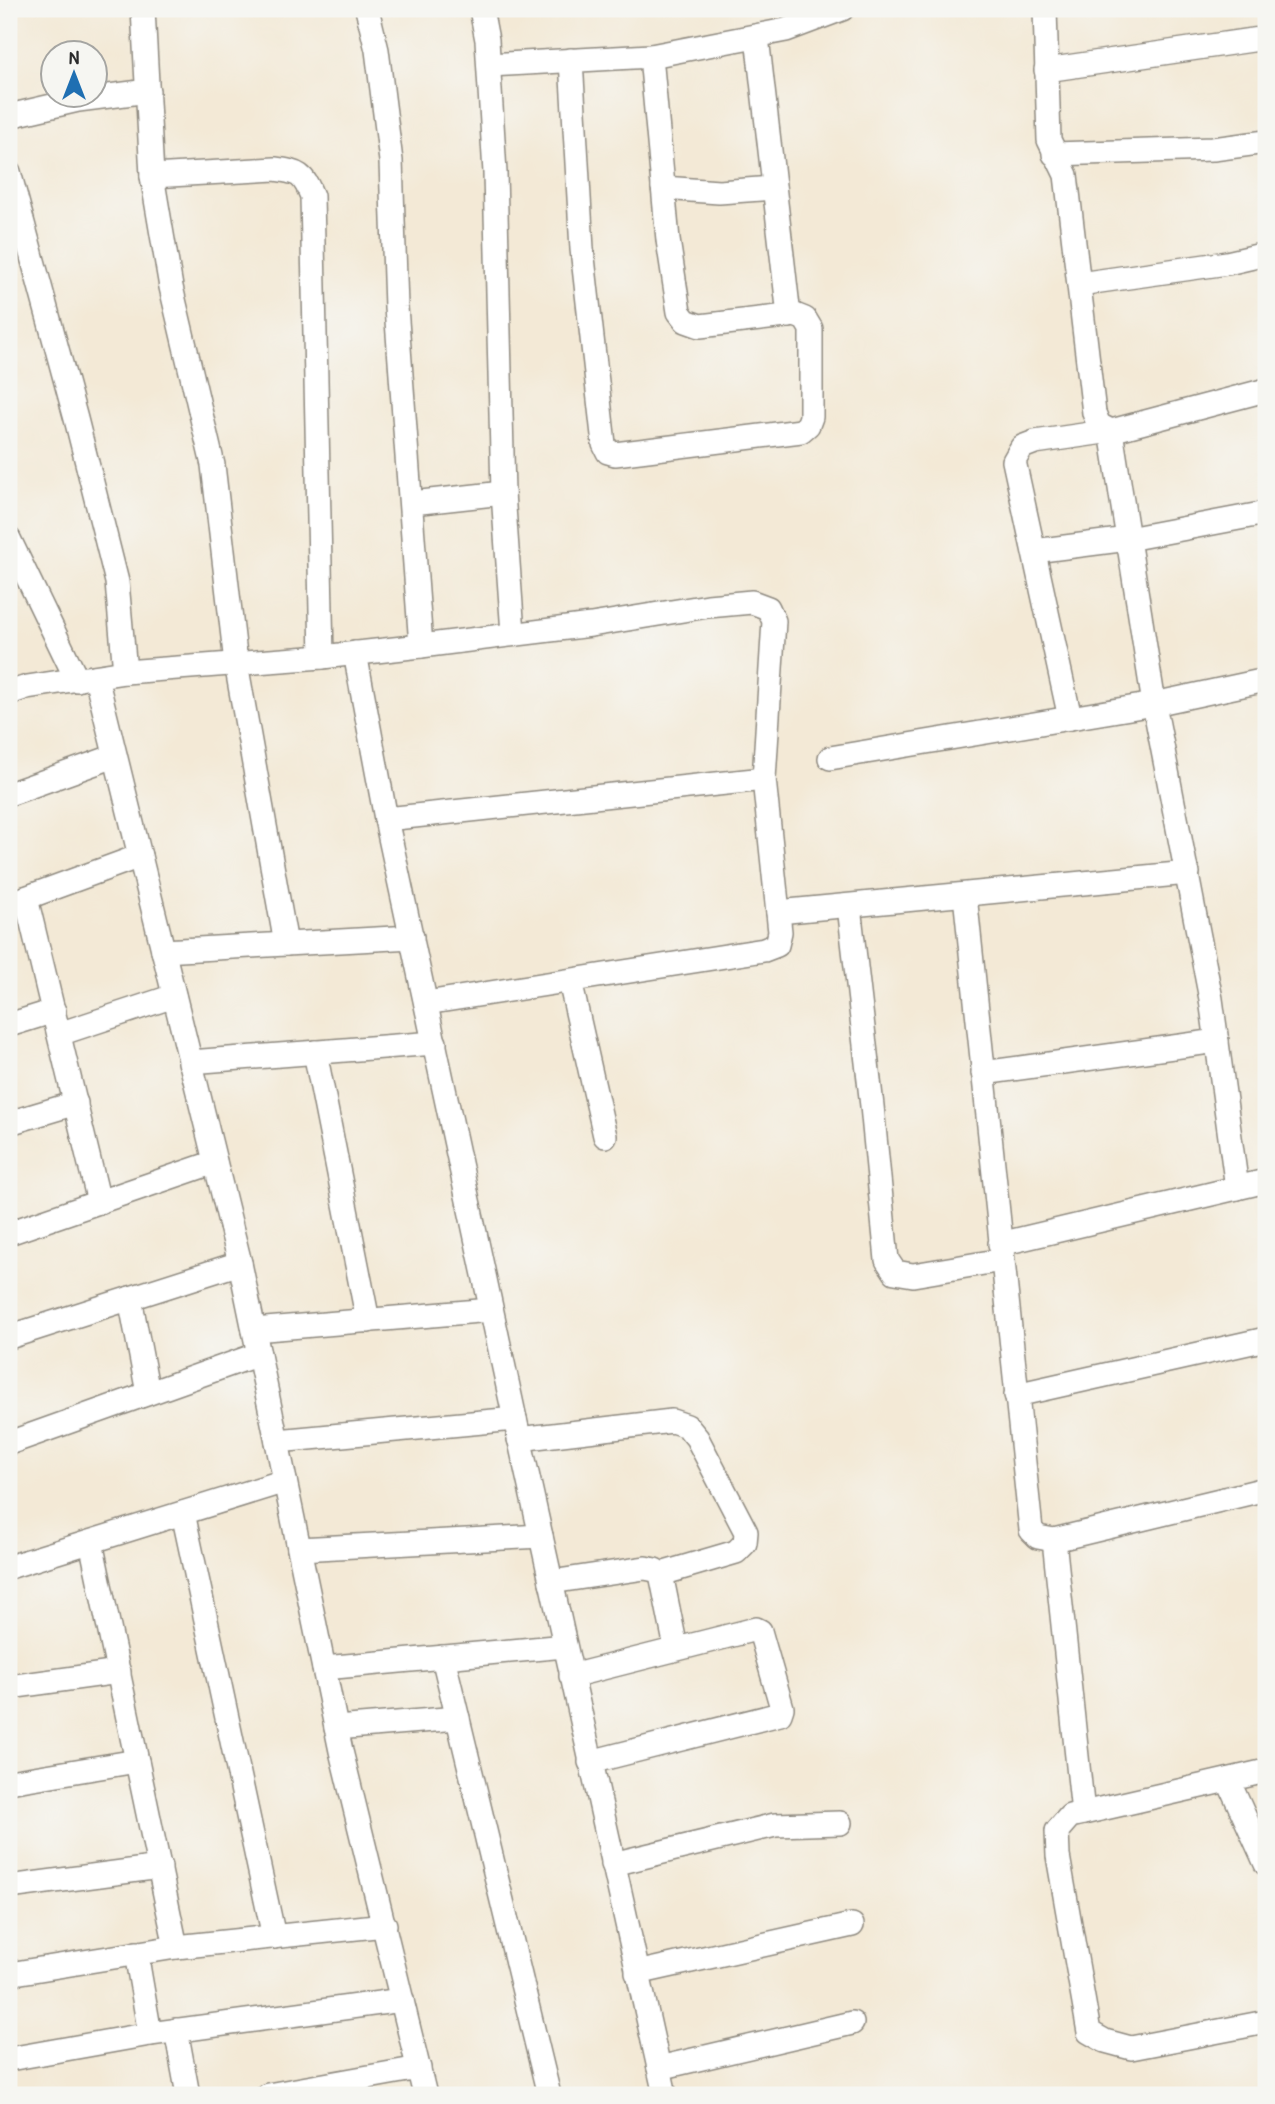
<svg xmlns="http://www.w3.org/2000/svg" width="1275" height="2104" viewBox="0 0 1275 2104" font-family="'Patrick Hand',sans-serif">
<style>
.lines{fill:none;stroke-linecap:round;stroke-linejoin:round}
.minor-casing{stroke:#8f8a80;stroke-width:26}
.minor{stroke:#fff;stroke-width:23}
</style>
<rect width="100%" height="100%" fill="#f6f6f2"/>
<filter id="ink" filterUnits="userSpaceOnUse"><feTurbulence type="fractalNoise" baseFrequency=".0143" numOctaves="2"/><feDisplacementMap in="SourceGraphic" scale="14" xChannelSelector="R" yChannelSelector="G"/><feConvolveMatrix kernelMatrix="1 2 1 2 8 2 1 2 1" color-interpolation-filters="sRGB"/></filter>
<filter id="wash" filterUnits="userSpaceOnUse"><feTurbulence type="fractalNoise" baseFrequency=".00686" numOctaves="4" result="noise"/><feDisplacementMap in="SourceGraphic" scale="28" xChannelSelector="R" yChannelSelector="G"/><feGaussianBlur stdDeviation="1.57" result="paint"/><feColorMatrix in="noise" values="0 0 0 0 0 0 0 0 0 0 0 0 0 0 0 0 0 1.4 0 .05"/><feComposite in="paint" operator="in"/></filter>
<g filter="url(#wash)">
<rect width="100%" height="100%" fill="#f3e9d6"/>
</g>
<g filter="url(#ink)">
<g class="lines">
<defs>
<g id="minor">
<polyline points="143,9 152,176 171,287 213,465 236,663 286,944"/>
<polyline points="367,9 377,50 391,161 396,307 421,646"/>
<polyline points="481,9 487,40 495,173 503,493 513,633"/>
<polyline points="1045,9 1049,140 1066,175 1094,413 1099,425 1111,431"/>
<polyline points="757,37 789,316"/>
<polyline points="571,60 582,249 604,444 608,452 615,454 801,431 808,425 811,417 811,329 805,319 795,315 700,326 686,321 679,312 668,240 651,56"/>
<polyline points="489,65 651,56 786,30 842,9"/>
<polyline points="1046,70 1266,38"/>
<polyline points="9,116 78,100 148,91"/>
<polyline points="1054,154 1213,149 1266,142"/>
<polyline points="9,172 76,419 117,582 125,672"/>
<path d="M152,176l123,-7c24,3 28,5 37,27l10,461"/>
<polyline points="663,188 719,192 774,188"/>
<polyline points="1079,284 1227,263 1266,254"/>
<polyline points="1111,431 1154,704 1211,999 1237,1188"/>
<polyline points="412,503 503,493"/>
<polyline points="9,539 77,680"/>
<polyline points="1034,551 1128,539 1266,513"/>
<polyline points="355,653 386,819 515,1419 665,2095"/>
<polyline points="96,677 240,1263 341,1751 425,2095"/>
<polyline points="9,693 27,687 125,672 322,657 421,646 591,625 708,606 752,602 768,608 774,621 764,779 780,932 777,945 764,950 426,1003"/>
<polyline points="1070,718 1014,461 1022,447 1035,442 1111,431 1266,390"/>
<polyline points="830,758 1154,704 1266,680"/>
<polyline points="9,794 115,756"/>
<polyline points="386,819 764,779"/>
<polyline points="965,895 1031,1530 1038,1537 1054,1540 1266,1489"/>
<polyline points="26,898 99,1202"/>
<polyline points="9,904 140,856"/>
<polyline points="849,906 872,1106 887,1260 895,1272 913,1275 1002,1260"/>
<polyline points="778,912 1188,873"/>
<polyline points="163,951 412,937"/>
<polyline points="570,981 605,1136"/>
<polyline points="9,1025 54,1011"/>
<polyline points="59,1034 174,996"/>
<polyline points="315,1052 368,1321"/>
<polyline points="190,1062 435,1043"/>
<polyline points="983,1073 1217,1041"/>
<polyline points="9,1123 76,1103"/>
<polyline points="9,1233 215,1162"/>
<polyline points="1000,1244 1266,1181"/>
<polyline points="130,1298 148,1393"/>
<polyline points="254,1330 491,1310"/>
<polyline points="9,1337 240,1263"/>
<polyline points="1016,1395 1266,1339"/>
<polyline points="519,1439 672,1421 687,1426 697,1438 746,1532 745,1543 736,1552 661,1574 655,1570 645,1568 551,1582"/>
<polyline points="277,1441 515,1419"/>
<polyline points="9,1443 259,1354"/>
<polyline points="183,1513 274,1937"/>
<polyline points="1054,1540 1083,1813"/>
<polyline points="91,1542 176,1947"/>
<polyline points="299,1549 541,1536"/>
<polyline points="9,1567 285,1481"/>
<polyline points="661,1574 676,1648"/>
<polyline points="443,1657 549,2095"/>
<polyline points="324,1668 565,1646"/>
<polyline points="571,1676 756,1629 760,1631 782,1708 780,1714 590,1762"/>
<polyline points="9,1687 119,1672"/>
<polyline points="336,1728 458,1718"/>
<polyline points="1266,1771 1070,1816 1057,1831 1058,1856 1089,2032 1105,2041 1131,2048 1266,2022"/>
<polyline points="1228,1780 1266,1864"/>
<polyline points="9,1782 137,1761"/>
<polyline points="613,1864 775,1825 840,1823"/>
<polyline points="9,1887 160,1867"/>
<polyline points="136,1953 150,2034"/>
<polyline points="637,1973 852,1925"/>
<polyline points="9,1974 176,1947 385,1925"/>
<polyline points="176,2030 188,2095"/>
<polyline points="9,2059 150,2034 402,2000"/>
<polyline points="659,2068 852,2023"/>
<polyline points="268,2095 419,2068"/>
</g>
</defs>
<use href="#minor" class="minor-casing"/>
<use href="#minor" class="minor"/>
</g>
</g>
<rect width="1275" height="2104" fill="none" stroke="#f6f6f2" stroke-width="35"/>
<g transform="translate(74 74)"><circle r="33" fill="#f6f6f2" stroke="#a5a5a2" stroke-width="2"/>
<path d="M0-5L12 26L0 18L-12 26Z" fill="#1f6fb2"/>
<text y="-10" font-size="19" font-weight="bold" text-anchor="middle" fill="#2b2b2b">N</text>
</g>
</svg>
